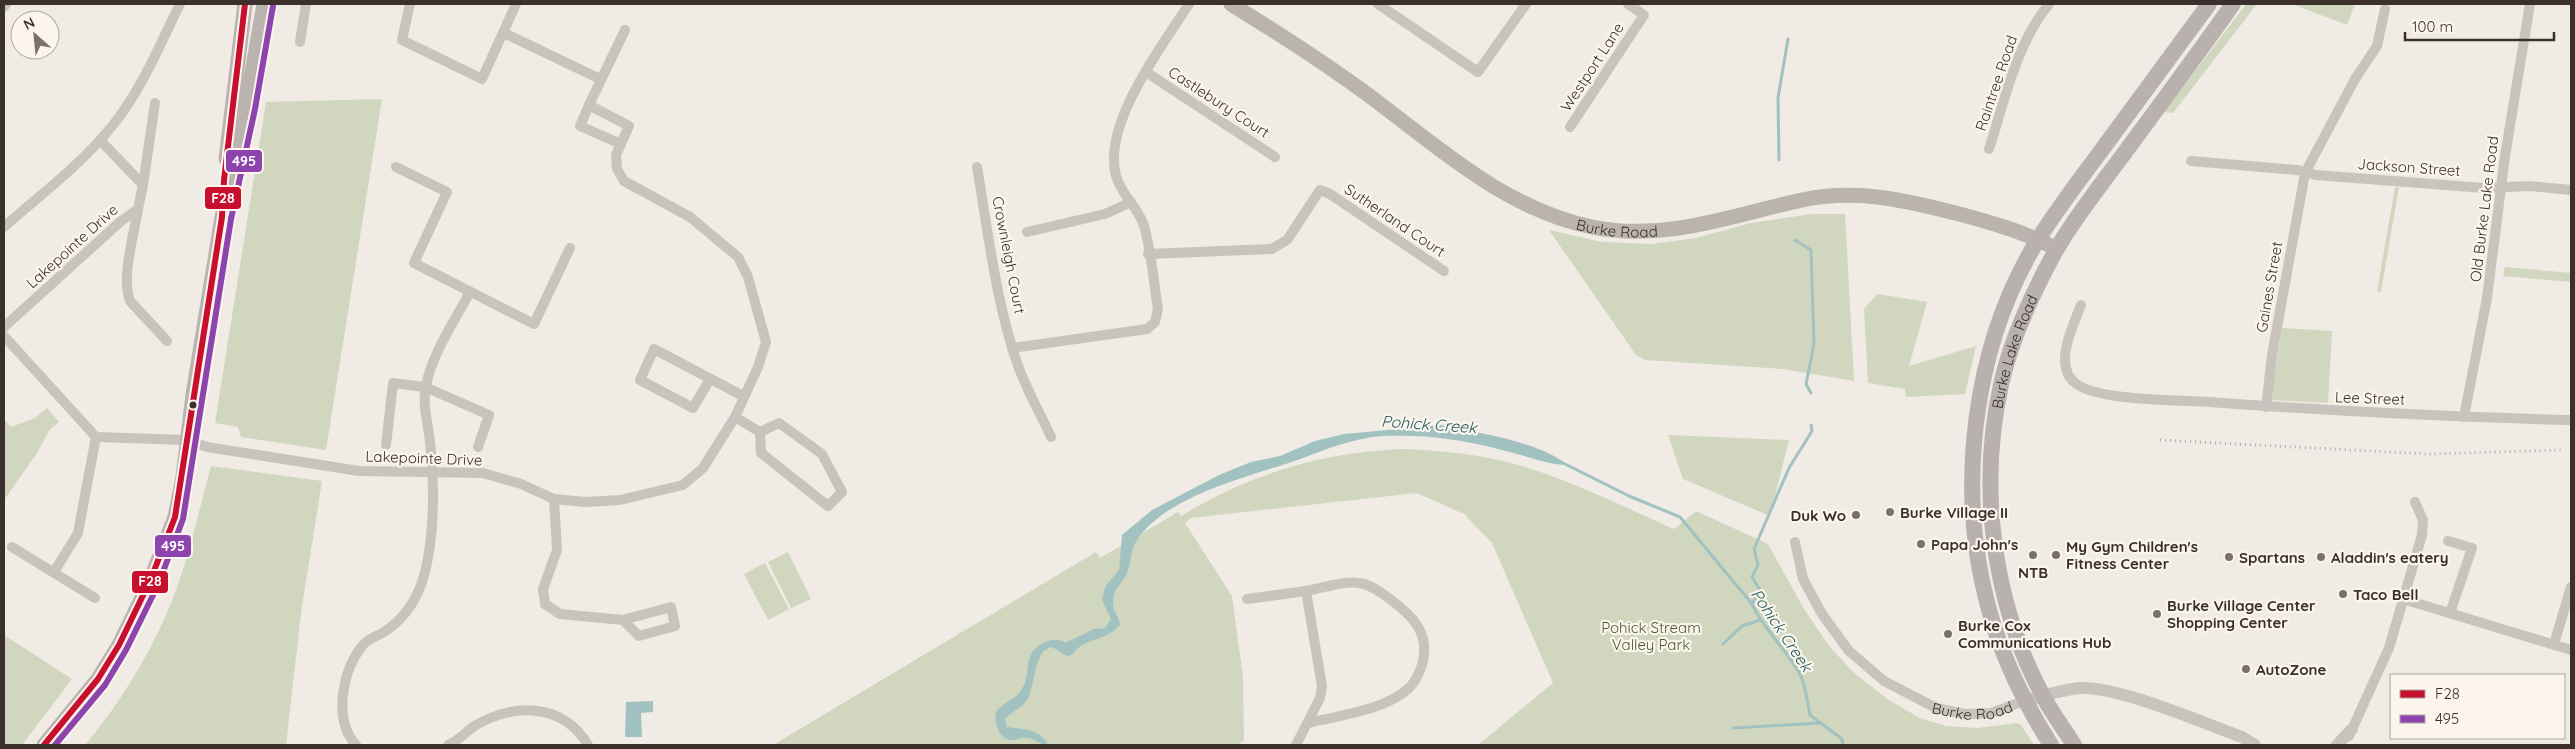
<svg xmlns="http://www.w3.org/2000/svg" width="2575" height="749" viewBox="0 0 2575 749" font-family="Quicksand,sans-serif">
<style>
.green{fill:#d1d6bf}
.water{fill:#a1c2c1}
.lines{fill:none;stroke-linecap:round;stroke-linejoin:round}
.stream{stroke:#a1c2c1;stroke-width:3}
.minor{stroke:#c9c3be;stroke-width:10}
.tertiary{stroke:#c9c3be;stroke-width:12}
.secondary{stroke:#bab3ae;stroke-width:15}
.primary{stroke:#b8b1ad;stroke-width:16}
.rail{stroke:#b1aca8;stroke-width:3;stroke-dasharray:1 4;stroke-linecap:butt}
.bus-1-casing{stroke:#fbf5ee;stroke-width:10}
.bus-2-casing{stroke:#fbf5ee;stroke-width:10}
.bus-1{stroke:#c8102e;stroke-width:6}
.bus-2{stroke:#8e44ad;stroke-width:6}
.bus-dot{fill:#3b302b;stroke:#fbf5ee;stroke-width:2}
.poi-dot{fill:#7a716c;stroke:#fbf5ee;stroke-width:2}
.labels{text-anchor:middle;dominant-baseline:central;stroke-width:4.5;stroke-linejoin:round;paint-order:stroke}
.street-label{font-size:15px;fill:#3b302b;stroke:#fbf5ee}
.poi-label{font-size:15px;font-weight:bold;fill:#3b302b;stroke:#fbf5ee;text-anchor:start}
.park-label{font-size:15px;fill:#4a5a2e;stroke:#fbf5ee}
.water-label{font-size:16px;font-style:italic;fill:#1f5a5e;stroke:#fbf5ee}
.line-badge{stroke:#fbf5ee;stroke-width:2}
.badge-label{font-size:14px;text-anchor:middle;font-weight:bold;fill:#fff}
</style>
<rect width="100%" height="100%" fill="#f0ebe5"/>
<g class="green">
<polygon points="2246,4 2257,4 2173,113 2164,112"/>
<polygon points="2292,4 2355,4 2347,25"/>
<polygon points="382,99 326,450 241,437 238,427 215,423 266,102"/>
<polygon points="2395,187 2399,187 2381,292 2377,292"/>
<polygon points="1811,214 1845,214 1854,381 1783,369 1645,360 1636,355 1549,230 1602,242 1651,244 1696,238 1751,223"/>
<polygon points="2505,267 2571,273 2571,282 2503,276"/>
<polygon points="1877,294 1927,302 1909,366 1976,346 1965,394 1906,397 1905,389 1868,383 1864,309"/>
<polygon points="2282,328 2332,331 2328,403 2270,400"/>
<polygon points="47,408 59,422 50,429 37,453 4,500 4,419 11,427 35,418"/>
<polygon points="1668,435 1789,440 1770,516 1683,479"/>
<path d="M1400,449c35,1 69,4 103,12 59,14 116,44 171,68l22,-18 72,33 36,65 25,37 25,27 35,27 31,18 26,8 31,2 40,-5 4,2 13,20h-556l75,-62 -61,-140 -28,-29 -47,-21 -226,25 -6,5 47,73 11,81 1,64 -8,4h-463l323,-193 4,6 78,-46 3,4c69,-42 139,-63 219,-67z"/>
<path d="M211,466l111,15 -21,132 -15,132h-201c38,-45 72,-102 92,-158 14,-39 23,-81 34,-121z"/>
<polygon points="788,552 811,599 791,608 768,562"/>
<polygon points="765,563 789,609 768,620 744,574"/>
<polygon points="4,635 72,679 22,745 4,745"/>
</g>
<g class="water">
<path d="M1441,425c40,9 94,15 127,40 -23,-1 -37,-8 -59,-13 -32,-9 -63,-15 -96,-16 -15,0 -32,-1 -46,2 -23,4 -43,12 -64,20 -50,18 -124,33 -160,74 -14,15 -10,26 -16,41 -5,12 -14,15 -14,30 0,7 6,15 7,22 -15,17 -38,13 -48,30l-5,1 -15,-9c-19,3 -16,37 -24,51 -5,10 -16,13 -23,21l2,8c17,3 33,1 41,18 -8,0 -12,-6 -20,-7 -7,-1 -14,3 -19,2 -10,-2 -17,-21 -12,-29 5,-8 17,-11 23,-19 14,-17 -1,-37 24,-49 8,-4 13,-5 21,0l29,-14 11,-1 6,-9 -9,-19 3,-13 14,-17 3,-35 30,-25 67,-35 32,-13 29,-6 35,-15 29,-7z"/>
<polygon points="653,701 653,712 641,713 642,737 625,737 626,702"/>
</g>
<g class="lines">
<g class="stream">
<polyline points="1779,160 1778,98 1788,39"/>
<polyline points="1795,240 1811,250 1814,344 1806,384 1811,393"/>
<path d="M1565,464l64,32 51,21 72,87c12,26 34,45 48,70 6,12 7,28 10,41l32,24 1,6"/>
<polyline points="1752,604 1760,590 1752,577 1758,565 1754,549 1789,468 1812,431 1811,425"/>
<polyline points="1723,644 1742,626 1760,620"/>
<polyline points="1733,728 1819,723"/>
</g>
<g class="minor">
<polyline points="410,4 402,40 482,79 516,4"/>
<polyline points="1378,4 1478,72 1526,4"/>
<polyline points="4,7 6,4"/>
<polyline points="504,33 600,79"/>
<polyline points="300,42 306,4"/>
<polyline points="1146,72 1275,157"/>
<polyline points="589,105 580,126 621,144"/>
<polyline points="1570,127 1644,15 1628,4"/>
<path d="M1989,149c16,-49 27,-105 60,-145"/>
<polyline points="2191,161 2297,170 2316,175 2484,188 2530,186 2571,190"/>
<polyline points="396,167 447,192 414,263 534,324 570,248"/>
<path d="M977,167c11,65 20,143 43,204 9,23 21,44 31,66"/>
<polyline points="143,185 155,103"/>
<path d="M138,209c-4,26 -17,68 -8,92l37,40"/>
<path d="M4,227c37,-33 78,-63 109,-102 29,-36 47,-81 67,-121"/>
<polyline points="1027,232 1105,214 1131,202"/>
<polyline points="1148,254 1272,249 1287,240 1320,190 1330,194 1444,271"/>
<path d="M2081,305c-8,21 -28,60 -6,78 22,18 103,17 134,19 120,9 241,15 362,18"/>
<polyline points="4,327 120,222 138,209 143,185 100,140"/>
<polyline points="4,336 96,437 187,440 207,447 359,471 483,473 521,484 554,499 585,502 620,500 683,485 703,468 735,417 758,367 766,342 748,277 738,257 690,217 624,181 617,169 616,155 629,126 589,105 625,30"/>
<path d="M1012,348l135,-19 8,-7 3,-13c-4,-24 -7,-61 -14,-83 -5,-18 -23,-31 -28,-50 -14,-52 46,-130 73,-172"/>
<polyline points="710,379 693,408 640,380 654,349 743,396"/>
<polyline points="2266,407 2272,355 2305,173 2355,79 2377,46 2385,9"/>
<polyline points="735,417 760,432 761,453 828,506 842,492 822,454 779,423 760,432"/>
<polyline points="2464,417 2487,298 2505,156 2530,4"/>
<polyline points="386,445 393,383 425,387 489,415 478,447"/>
<polyline points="554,499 557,550 543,589 545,604 560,614 623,620 671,607 675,626 639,636 623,620"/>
<polyline points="2448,541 2472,548 2450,613"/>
<path id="s1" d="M1795,542l8,37 19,35 27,37 35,30 52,27 29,6 26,-1 33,-12"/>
<polyline points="12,547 95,598"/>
<polyline points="54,572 78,533 96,437"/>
<polyline points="1247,599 1306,591"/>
<polyline points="2403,599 2571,650"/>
<polyline points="2554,644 2571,587"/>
<polyline points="2349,736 2389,648 2422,535 2423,520 2415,502"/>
<path d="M356,745c-23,-25 -14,-73 6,-99 4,-6 15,-10 22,-14 17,-11 30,-28 37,-47 14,-40 14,-102 9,-143 -2,-18 -8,-39 -4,-57 7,-33 28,-63 44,-93"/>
<path d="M448,745c11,-4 18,-14 28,-20 39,-22 87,-22 112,20"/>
<path d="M1296,745l24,-47 2,-12 -16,-95c18,-3 43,-13 61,-6 8,3 15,8 23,14 23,17 41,35 32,66 -3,9 -6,16 -13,23 -25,23 -69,27 -101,35"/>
</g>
<g class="tertiary">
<path d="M2024,701c18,-5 37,-11 56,-13 39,-2 123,35 162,49l13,8"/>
<polyline points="2337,745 2352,729"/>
</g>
<g class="secondary">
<path id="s2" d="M1231,4c47,29 95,60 140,93 68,51 136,113 221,130 73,15 140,-12 210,-27 56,-12 107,1 161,15 33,9 64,18 94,34"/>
<polyline points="226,159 245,4"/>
<polyline points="44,745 98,679 119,645 150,581 175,517 183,477 193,395 222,217 246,107 264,4"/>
</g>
<g class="primary">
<path d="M2051,745c-27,-43 -50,-89 -63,-139 -32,-119 -15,-262 51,-368 19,-30 41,-59 62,-87 36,-49 72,-98 108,-147"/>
<path id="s3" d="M2074,745c-10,-16 -22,-32 -31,-49 -50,-93 -65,-208 -42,-311 10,-47 32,-93 55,-135 19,-33 44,-64 67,-95 37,-50 74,-100 110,-151"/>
</g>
<polyline class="rail" points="2160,440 2429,454 2562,450"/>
<defs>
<polyline id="bus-1" points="44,745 98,679 119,645 150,581 175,517 222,217 224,180 245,4"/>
<polyline id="bus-2" points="55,745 105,685 126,650 158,585 183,519 231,219 255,109 273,6"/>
</defs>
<use href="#bus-1" class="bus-1-casing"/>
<use href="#bus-2" class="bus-2-casing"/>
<use href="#bus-1" class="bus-1"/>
<use href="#bus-2" class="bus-2"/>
</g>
<circle class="bus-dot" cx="193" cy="405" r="4.5"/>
<g class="poi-dot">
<circle cx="1890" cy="512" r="5"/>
<circle cx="1856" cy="515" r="5"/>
<circle cx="1921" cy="544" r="5"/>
<circle cx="2033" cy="555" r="5"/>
<circle cx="2056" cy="555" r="5"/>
<circle cx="2229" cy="557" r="5"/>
<circle cx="2321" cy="557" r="5"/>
<circle cx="2343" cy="594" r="5"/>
<circle cx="2157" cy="614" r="5"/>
<circle cx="1948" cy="634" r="5"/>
<circle cx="2246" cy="669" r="5"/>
</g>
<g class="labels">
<g class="street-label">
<text transform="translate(1592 67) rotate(-57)">Westport Lane</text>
<text transform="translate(1996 83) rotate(-71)">Raintree Road</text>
<text transform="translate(1219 102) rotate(33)">Castlebury Court</text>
<text transform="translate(2409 167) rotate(4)">Jackson Street</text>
<text transform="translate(2484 209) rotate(-83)">Old Burke Lake Road</text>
<text transform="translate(1395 220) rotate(34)">Sutherland Court</text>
<text stroke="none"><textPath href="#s2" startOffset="452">Burke Road</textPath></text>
<text transform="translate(72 246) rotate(-42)">Lakepointe Drive</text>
<text transform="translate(1009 255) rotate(79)">Crownleigh Court</text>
<text transform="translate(2269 287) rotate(-80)">Gaines Street</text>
<text stroke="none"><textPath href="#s3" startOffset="414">Burke Lake Road</textPath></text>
<text transform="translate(2370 398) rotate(2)">Lee Street</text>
<text transform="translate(424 458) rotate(2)">Lakepointe Drive</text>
<text stroke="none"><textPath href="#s1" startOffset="265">Burke Road</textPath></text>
</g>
<g class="poi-label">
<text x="1900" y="512">Burke Village II</text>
<text x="1846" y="515" text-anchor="end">Duk Wo</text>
<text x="1931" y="544">Papa John's</text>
<text x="2066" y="546">My Gym Children's<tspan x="2066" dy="17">Fitness Center</tspan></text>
<text x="2239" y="557">Spartans</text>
<text x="2331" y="557">Aladdin's eatery</text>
<text x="2033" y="572" text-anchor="middle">NTB</text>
<text x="2353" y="594">Taco Bell</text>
<text x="2167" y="605">Burke Village Center<tspan x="2167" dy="17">Shopping Center</tspan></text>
<text x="1958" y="625">Burke Cox<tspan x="1958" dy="17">Communications Hub</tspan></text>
<text x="2256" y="669">AutoZone</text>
</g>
<g class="park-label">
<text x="1651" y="627">Pohick Stream<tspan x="1651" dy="17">Valley Park</tspan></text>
</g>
<g class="water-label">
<text transform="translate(1429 424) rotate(4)">Pohick Creek</text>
<text transform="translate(1782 630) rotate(56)">Pohick Creek</text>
</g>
</g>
<g class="line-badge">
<rect x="225" y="149" width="38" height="24" rx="5" fill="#8e44ad"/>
<rect x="204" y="186" width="38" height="24" rx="5" fill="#c8102e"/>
<rect x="154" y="534" width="38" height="24" rx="5" fill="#8e44ad"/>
<rect x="131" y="570" width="38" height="24" rx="5" fill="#c8102e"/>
</g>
<g class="badge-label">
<text x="244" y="166">495</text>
<text x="223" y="203">F28</text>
<text x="173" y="551">495</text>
<text x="150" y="586">F28</text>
</g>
<rect width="2575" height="749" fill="none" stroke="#3b302b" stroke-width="10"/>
<rect x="2390" y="674" width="175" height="65" fill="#fbf5ee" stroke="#aea6a0"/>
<rect x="2400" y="690" width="25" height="8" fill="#c8102e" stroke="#aea6a0"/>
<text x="2435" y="699" font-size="15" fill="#3b302b">F28</text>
<rect x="2400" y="715" width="25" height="8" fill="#8e44ad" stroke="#aea6a0"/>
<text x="2435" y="724" font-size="15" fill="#3b302b">495</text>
<g transform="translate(35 35) rotate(333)"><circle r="24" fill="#fbf5ee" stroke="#aea6a0"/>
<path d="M0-4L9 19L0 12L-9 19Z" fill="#7a716c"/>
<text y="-8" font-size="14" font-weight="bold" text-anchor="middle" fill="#3b302b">N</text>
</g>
<path d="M2405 32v8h149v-8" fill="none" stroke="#3b302b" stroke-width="2.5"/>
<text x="2412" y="32" font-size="15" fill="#3b302b" stroke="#fbf5ee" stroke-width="4" paint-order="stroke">100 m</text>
</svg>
